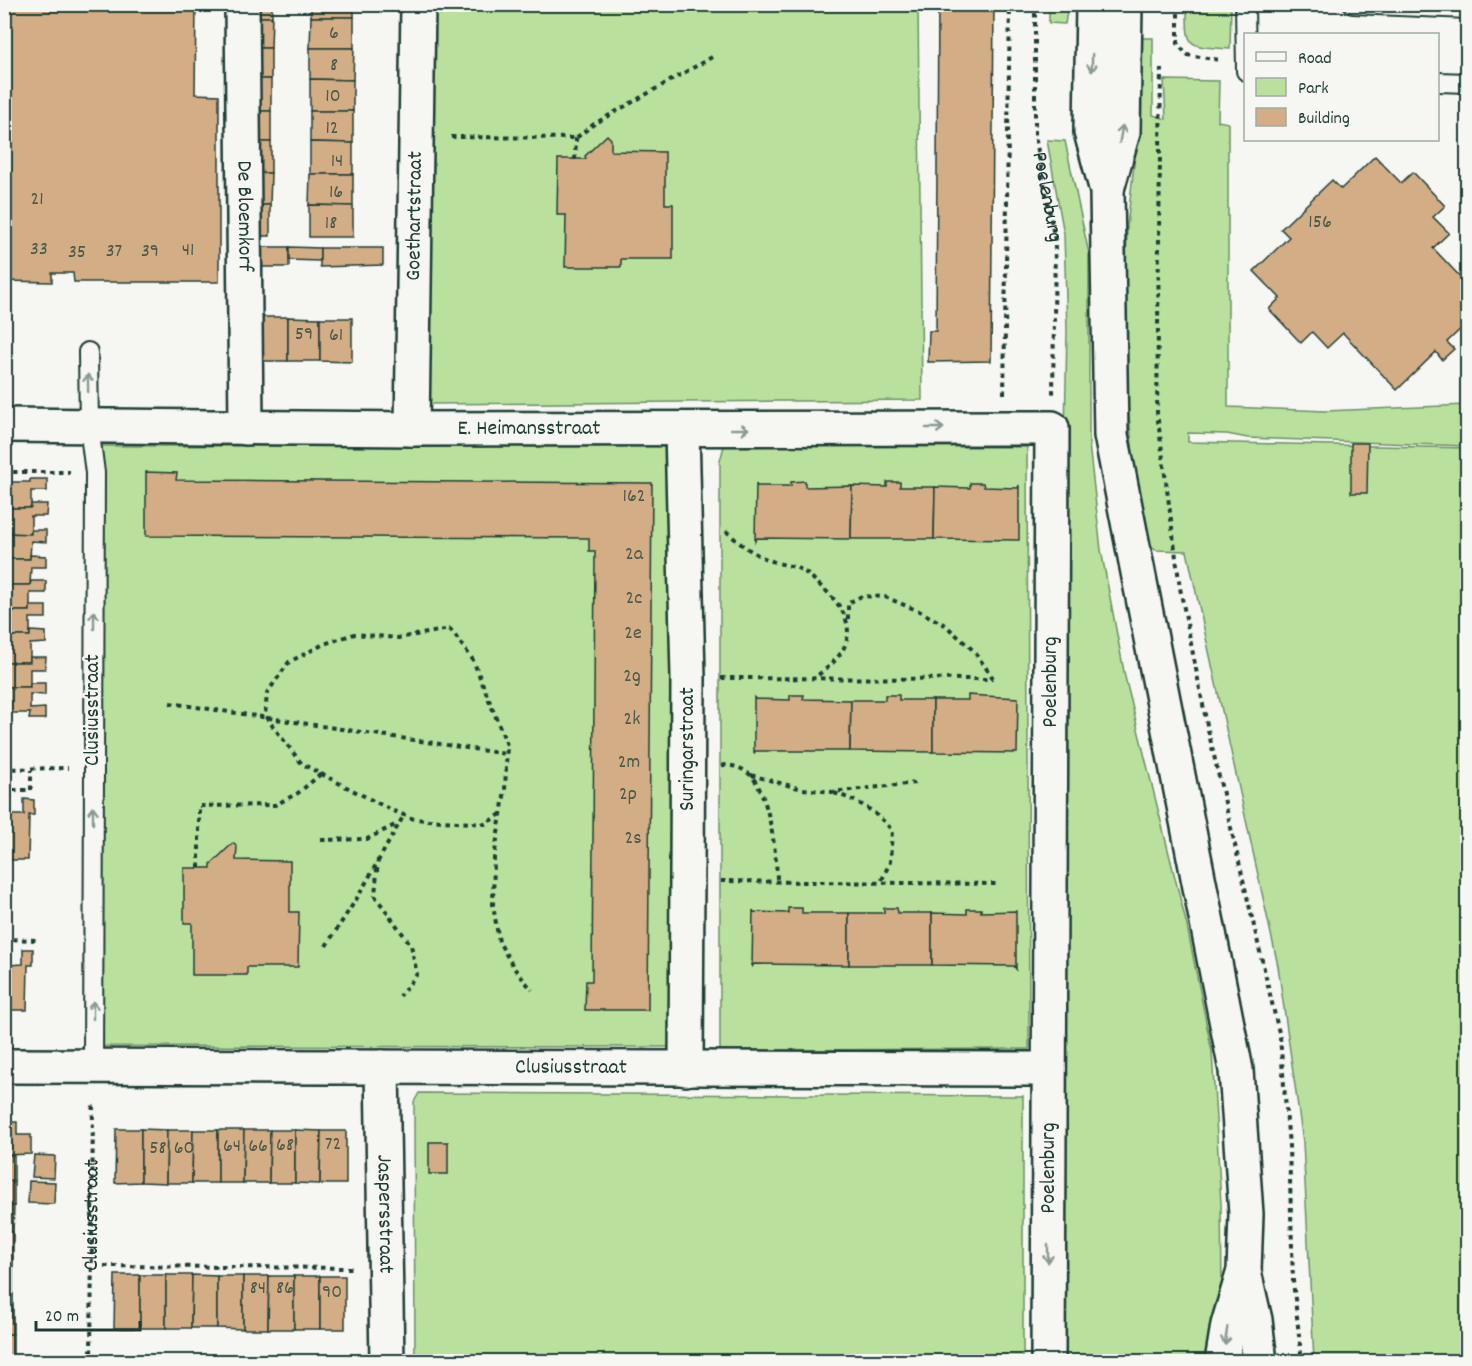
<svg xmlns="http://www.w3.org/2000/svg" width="1472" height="1366" viewBox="0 0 1472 1366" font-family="Dekko,sans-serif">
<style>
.green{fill:#b9e19d;stroke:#6c8f68;stroke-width:1.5}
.building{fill:#d3ad85;stroke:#1f3d34;stroke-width:1.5}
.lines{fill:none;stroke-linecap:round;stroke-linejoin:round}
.service-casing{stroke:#1f3d34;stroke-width:22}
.minor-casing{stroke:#1f3d34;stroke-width:38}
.tertiary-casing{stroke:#1f3d34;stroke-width:38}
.path{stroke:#1f3d34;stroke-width:4;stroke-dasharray:4.5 4.5;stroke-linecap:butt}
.service{stroke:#f6f6f2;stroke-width:18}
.minor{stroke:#f6f6f2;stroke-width:33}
.tertiary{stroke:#f6f6f2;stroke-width:33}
.oneway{stroke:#8a9a93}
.labels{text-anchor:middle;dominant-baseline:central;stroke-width:5;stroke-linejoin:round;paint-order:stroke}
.number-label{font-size:20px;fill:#4c5948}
.street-label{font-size:22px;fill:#1f3d34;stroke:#f6f6f2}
</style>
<rect width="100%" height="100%" fill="#f6f6f2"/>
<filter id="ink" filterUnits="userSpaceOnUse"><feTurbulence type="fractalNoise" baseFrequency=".0167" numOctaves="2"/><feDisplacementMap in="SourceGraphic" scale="12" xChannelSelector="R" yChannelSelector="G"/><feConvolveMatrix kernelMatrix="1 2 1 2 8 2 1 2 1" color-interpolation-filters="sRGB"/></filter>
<g filter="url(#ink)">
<g class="green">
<polygon points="423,5 918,5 922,400 424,404"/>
<polygon points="1049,5 1068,5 1065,24 1049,23"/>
<path d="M1187,5h44l-1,44c-44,-3 -43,0 -43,-44z"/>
<polygon points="1136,38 1153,38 1153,115 1166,119 1164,80 1219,81 1218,121 1228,123 1228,407 1325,411 1467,405 1467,446 1248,438 1227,434 1188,433 1188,442 1467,448 1467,1361 1314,1361 1303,1142 1278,966 1187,551 1156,550 1142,542 1128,406 1126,275 1127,227 1135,156"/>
<polygon points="1047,140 1065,141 1089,254 1089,444 1101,550 1125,677 1187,926 1212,1052 1221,1204 1222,1287 1215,1361 1057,1361 1058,802 1067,329 1064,234"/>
<polygon points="665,445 674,450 672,1047 100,1046 90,454 101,446"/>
<polygon points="724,446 1027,447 1029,1049 720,1050 720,461"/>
<polygon points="419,1093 1023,1096 1023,1361 415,1361 414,1102"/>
</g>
<g class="building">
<polygon points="4,4 196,4 195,94 219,95 219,282 74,282 73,273 52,273 52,282 4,281"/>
<rect x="259" y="4" width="13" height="13"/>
<rect x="311" y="4" width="43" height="13"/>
<polygon points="938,4 994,4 991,361 928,362 929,331 936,331"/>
<polygon points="259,17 272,17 271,48 258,48"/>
<polygon points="311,17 354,17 354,48 310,48"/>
<rect x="258" y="48" width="13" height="31"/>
<polygon points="310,48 354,48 353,80 310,79"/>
<rect x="258" y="79" width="13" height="32"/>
<polygon points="310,79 353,80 353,111 310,111"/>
<rect x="258" y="111" width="13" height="31"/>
<polygon points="310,111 353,111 353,143 310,142"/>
<polygon points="607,135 611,139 611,151 665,152 665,204 673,204 673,259 621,259 621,267 565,267 566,215 557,215 558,159 586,159 585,156"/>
<rect x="258" y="142" width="13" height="31"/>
<polygon points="310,142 353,143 353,174 310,174"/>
<polygon points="1375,156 1401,183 1413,172 1445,206 1433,217 1449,233 1433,248 1468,285 1468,322 1447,342 1454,349 1442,360 1436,352 1397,390 1343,333 1327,348 1312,332 1301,343 1269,309 1280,298 1254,271 1289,237 1281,229 1332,180 1341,189"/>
<polygon points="258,173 271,173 270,205 258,205"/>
<polygon points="310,174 353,174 353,206 309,205"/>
<polygon points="258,205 270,205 270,236 257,236"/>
<polygon points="309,205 353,206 353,237 309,237"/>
<rect x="257" y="247" width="32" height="20"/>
<polygon points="289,247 320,248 320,261 289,260"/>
<polygon points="320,248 383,248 383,265 320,267"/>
<polygon points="257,317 288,317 288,361 256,361"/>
<polygon points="288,317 320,318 320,361 288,361"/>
<polygon points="320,318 352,318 352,362 320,361"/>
<polygon points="1351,443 1368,443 1367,493 1351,493"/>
<polygon points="146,472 177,473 176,480 652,483 648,1010 585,1010 586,981 592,981 595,551 589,551 589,538 146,536"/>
<polygon points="30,479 47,479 47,491 31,491 31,508 4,508 4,482 30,482"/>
<polygon points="805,481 805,487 852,486 851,539 757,538 755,541 756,483 757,486 791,486 791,482"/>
<polygon points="887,482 900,482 900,487 935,487 934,539 851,539 852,486 887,487"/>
<polygon points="970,483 983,483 984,487 1018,488 1019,485 1019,540 934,539 935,487 970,488"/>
<polygon points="31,504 47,504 46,516 31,516 31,534 4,533 4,508 31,508"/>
<polygon points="31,530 46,530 46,542 31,541 30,559 4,559 4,533 31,534"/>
<polygon points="30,555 46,556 46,567 31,567 30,585 4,585 4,559 30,559"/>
<polygon points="31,581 46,581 46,593 30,593 30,611 4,611 4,585 30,585"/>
<polygon points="30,606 46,606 46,618 30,618 30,636 4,636 4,611 30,611"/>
<polygon points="30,631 46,632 46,643 30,644 30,662 4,662 4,636 30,636"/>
<polygon points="30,657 46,657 45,669 30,669 30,687 4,687 4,662 30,662"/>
<polygon points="30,683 45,683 45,695 30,694 30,709 45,708 45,719 29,719 30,713 4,713 4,687 30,687"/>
<polygon points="790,695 804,695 803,699 851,700 850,751 755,751 754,754 754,696 755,699 790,700"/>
<polygon points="885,695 899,695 899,700 933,700 933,752 850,751 851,700 885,700"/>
<polygon points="968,695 1018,698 1017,753 933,752 933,700 968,700"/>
<polygon points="24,799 34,800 34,815 29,815 28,860 4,860 4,800 10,800 10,815 24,815"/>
<polygon points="233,843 237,847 236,860 290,861 290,912 299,912 298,967 247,967 247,975 192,975 192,923 184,923 184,868 211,868 211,864"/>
<polygon points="788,908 802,908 802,913 849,913 849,965 754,964 752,967 753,910 754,912 788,913"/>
<polygon points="884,908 897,908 898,913 932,913 932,965 849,965 849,913 884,913"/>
<polygon points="967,909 981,909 981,912 1016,911 1016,969 1014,966 932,965 932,913 967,914"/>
<polygon points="4,949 9,949 9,965 23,964 23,949 33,949 33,965 28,965 27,1010 4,1010"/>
<polygon points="6,1122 17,1122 17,1135 31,1135 31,1154 4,1155"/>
<polygon points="116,1129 141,1129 141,1182 115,1183"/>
<polygon points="141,1129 167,1130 166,1183 141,1182"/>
<polygon points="167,1130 193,1130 192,1183 166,1183"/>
<polygon points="193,1130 218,1130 218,1183 192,1183"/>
<polygon points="218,1130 244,1130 243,1183 218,1183"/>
<polygon points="244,1130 270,1130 269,1183 243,1183"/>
<polygon points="270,1130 295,1130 295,1183 269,1183"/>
<polygon points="295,1130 321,1131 320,1184 295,1183"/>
<polygon points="321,1131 346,1131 346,1184 320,1184"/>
<rect x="429" y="1142" width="19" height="32"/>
<rect x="4" y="1155" width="10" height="26"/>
<polygon points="34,1155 55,1156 54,1178 32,1177"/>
<rect x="4" y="1181" width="10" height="25"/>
<polygon points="29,1181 55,1182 54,1204 28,1203"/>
<polygon points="4,1206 14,1206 13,1232 4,1232"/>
<rect x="4" y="1232" width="9" height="25"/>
<rect x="4" y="1257" width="9" height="26"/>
<polygon points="115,1275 140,1275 140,1328 114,1328"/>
<rect x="140" y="1275" width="26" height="53"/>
<polygon points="166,1275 192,1275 191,1328 166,1328"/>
<polygon points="192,1275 217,1276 217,1328 191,1328"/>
<polygon points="217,1276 243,1276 243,1329 217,1328"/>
<polygon points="243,1276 269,1276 268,1329 243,1329"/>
<polygon points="269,1276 294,1276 294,1329 268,1329"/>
<rect x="294" y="1276" width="26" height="53"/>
<rect x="320" y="1276" width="25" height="53"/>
<rect x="4" y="1283" width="9" height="26"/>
<rect x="4" y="1309" width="9" height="25"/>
<rect x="4" y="1334" width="9" height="26"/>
</g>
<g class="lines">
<defs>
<g id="service">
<polyline points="1245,4 1246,71"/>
<polyline points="1353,4 1468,9"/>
<polyline points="1438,82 1468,83"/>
<polyline points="88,352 89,426 95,473 93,1068"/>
</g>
<g id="minor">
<path id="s3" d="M242,4l4,424"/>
<path id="s4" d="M4,425l408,4 640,-1 -4,934"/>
<path id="s5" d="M412,429l6,-425"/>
<polyline points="682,429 688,677 686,1069"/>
<path id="s6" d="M4,1066l1045,3"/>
<path id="s7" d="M382,1067l5,295"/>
</g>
<g id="tertiary">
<polyline points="1093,4 1091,132 1107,191 1111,435 1236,1070 1246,1214 1244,1271 1228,1325 1222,1362"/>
<polyline points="1107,189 1123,132 1125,4"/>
<polyline points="1244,1272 1255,1320 1260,1362"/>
</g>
</defs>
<use href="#service" class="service-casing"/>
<use href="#minor" class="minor-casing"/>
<use href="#tertiary" class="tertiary-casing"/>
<g class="path">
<path id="s1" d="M1035,4v131l20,106 -2,154"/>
<polyline points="1178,4 1178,44 1187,55 1220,60"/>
<polyline points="1161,68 1157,413 1180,588 1208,730 1280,1037 1289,1146 1293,1281 1302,1362"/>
<polyline points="451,137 576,138 594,124 712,57"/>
<polyline points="575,160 576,138"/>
<polyline points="1004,394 1010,4"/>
<polyline points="4,472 70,472"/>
<path d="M726,531c14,13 28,24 46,30 9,4 22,4 31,10 7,4 14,12 21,18 36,33 30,62 -9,88"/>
<polyline points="848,619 848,603 862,596 885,597 919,611 945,625 974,651 993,678"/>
<polyline points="721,678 993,679"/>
<polyline points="170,703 506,754"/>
<path d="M722,765c10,0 18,2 26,8 21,16 29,84 29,108"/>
<polyline points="4,769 68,768"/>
<polyline points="751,775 802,789 833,792 915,783"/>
<polyline points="4,790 31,790 31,770"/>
<path d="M834,793c25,8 40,17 58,37l-2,32 -9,20"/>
<polyline points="501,814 485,824 414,819 391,810 302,764 265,716 267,693 289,662 324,644 354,634 398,638 450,629 473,660 507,745 505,790 494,858 493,905 499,942 514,968 532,990"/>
<polyline points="321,840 367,839 397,824"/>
<polyline points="378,859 375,896 411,945 417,974 400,996"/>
<polyline points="199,868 199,806 275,805 298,793 321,774"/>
<polyline points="721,881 998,884"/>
<polyline points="4,939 39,940"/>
<polyline points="326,946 359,895 404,815"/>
<polyline points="104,1266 352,1268"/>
<path id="s2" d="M91,1362l2,-261"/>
</g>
<use href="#service" class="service"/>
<use href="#minor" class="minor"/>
<use href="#tertiary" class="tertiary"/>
</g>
<defs><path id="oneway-shaft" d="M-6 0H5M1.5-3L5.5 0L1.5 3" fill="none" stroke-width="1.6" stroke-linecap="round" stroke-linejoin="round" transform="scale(1.5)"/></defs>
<g class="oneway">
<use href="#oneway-shaft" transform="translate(1092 63) rotate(91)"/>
<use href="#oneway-shaft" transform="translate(1121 134) rotate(-80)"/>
<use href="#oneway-shaft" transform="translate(88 383) rotate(-91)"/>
<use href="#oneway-shaft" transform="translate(935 428)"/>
<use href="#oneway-shaft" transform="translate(740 429)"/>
<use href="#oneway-shaft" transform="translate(94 620) rotate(-90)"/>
<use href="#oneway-shaft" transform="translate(93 815) rotate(-90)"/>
<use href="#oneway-shaft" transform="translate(93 1010) rotate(-90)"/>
<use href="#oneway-shaft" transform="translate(1048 1254) rotate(90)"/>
<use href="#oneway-shaft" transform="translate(1226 1336) rotate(99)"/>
</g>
</g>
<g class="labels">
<g class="number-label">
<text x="334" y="34">6</text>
<text x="334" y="66">8</text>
<text x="333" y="97">10</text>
<text x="332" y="129">12</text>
<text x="337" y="162">14</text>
<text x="336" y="193">16</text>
<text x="37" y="200">21</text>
<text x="1320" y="223">156</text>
<text x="331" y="224">18</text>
<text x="39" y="250">33</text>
<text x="188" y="251">41</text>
<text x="114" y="252">37</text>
<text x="150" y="252">39</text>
<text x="77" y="253">35</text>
<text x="304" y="335">59</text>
<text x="336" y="336">61</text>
<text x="634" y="497">162</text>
<text x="634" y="555">2a</text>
<text x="634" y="599">2c</text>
<text x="633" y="634">2e</text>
<text x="632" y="677">2g</text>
<text x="632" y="720">2k</text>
<text x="629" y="763">2m</text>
<text x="628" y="795">2p</text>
<text x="633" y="839">2s</text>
<text x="333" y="1145">72</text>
<text x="285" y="1146">68</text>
<text x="232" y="1147">64</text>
<text x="258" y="1147">66</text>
<text x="158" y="1149">58</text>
<text x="184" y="1149">60</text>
<text x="258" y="1289">84</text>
<text x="285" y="1289">86</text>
<text x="332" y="1293">90</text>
</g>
<g class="street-label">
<text stroke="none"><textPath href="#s1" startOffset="194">Poelenburg</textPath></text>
<text stroke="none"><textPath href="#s3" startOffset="212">De Bloemkorf</textPath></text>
<text stroke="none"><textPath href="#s5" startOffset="213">Goethartstraat</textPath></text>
<text stroke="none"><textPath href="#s4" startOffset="525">E. Heimansstraat</textPath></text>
<text transform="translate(1051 682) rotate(-90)">Poelenburg</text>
<text transform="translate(93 710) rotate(-90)">Clusiusstraat</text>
<text transform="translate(688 749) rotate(-90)">Suringarstraat</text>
<text stroke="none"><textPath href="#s6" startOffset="567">Clusiusstraat</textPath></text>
<text transform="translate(1049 1168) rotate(-90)">Poelenburg</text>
<text stroke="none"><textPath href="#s7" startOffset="147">Jaspersstraat</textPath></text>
<text stroke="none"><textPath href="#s2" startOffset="147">Clusiusstraat</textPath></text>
</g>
</g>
<rect width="1472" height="1366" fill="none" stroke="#f6f6f2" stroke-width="24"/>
<rect x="12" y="12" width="1448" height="1342" fill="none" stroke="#1f3d34" stroke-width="2" filter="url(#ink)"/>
<rect x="1244" y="33" width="195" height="108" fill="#f6f6f2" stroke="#a0aca6" stroke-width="1.5"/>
<rect x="1256" y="52" width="30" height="9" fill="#f6f6f2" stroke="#a0aca6" stroke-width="1.5"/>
<text x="1298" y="63" font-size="18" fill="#1f3d34">Road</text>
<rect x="1256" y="78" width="30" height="18" fill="#b9e19d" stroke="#a0aca6" stroke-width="1.5"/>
<text x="1298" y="93" font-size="18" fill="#1f3d34">Park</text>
<rect x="1256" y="108" width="30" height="18" fill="#d3ad85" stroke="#a0aca6" stroke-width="1.5"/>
<text x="1298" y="123" font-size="18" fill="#1f3d34">Building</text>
<path d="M36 1321v9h104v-9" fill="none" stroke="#1f3d34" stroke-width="3"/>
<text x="45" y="1321" font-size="18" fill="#1f3d34" stroke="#f6f6f2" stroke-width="4.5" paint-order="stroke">20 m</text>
</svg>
